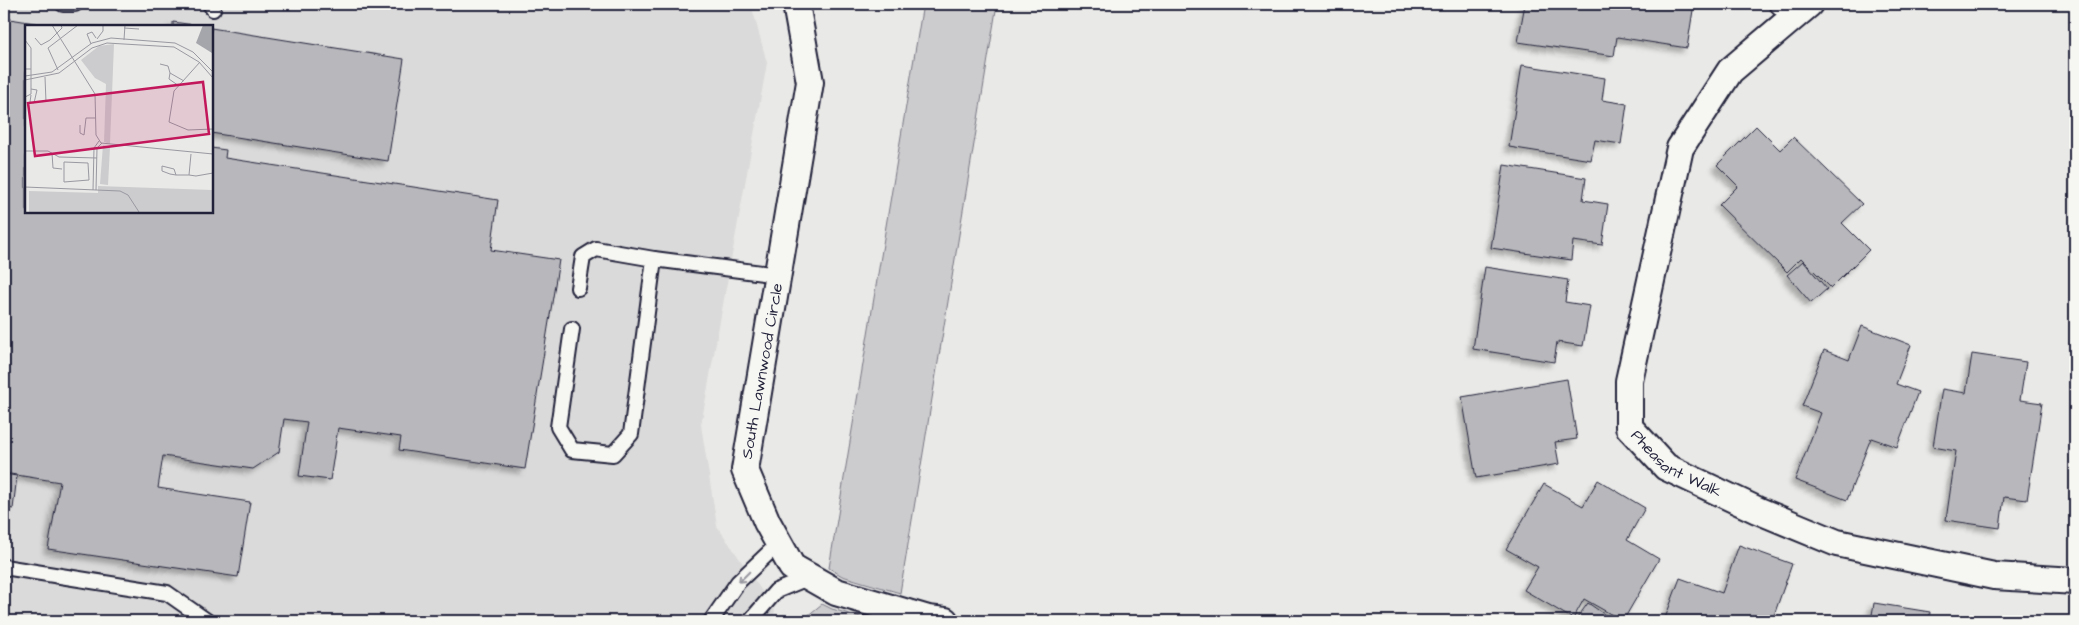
<svg xmlns="http://www.w3.org/2000/svg" width="2079" height="625" viewBox="0 0 2079 625" font-family="'Architects Daughter',sans-serif">
<style>
.built{fill:#dadada;fill-rule:evenodd}
.green{fill:#ccccce;stroke:#777784}
.building{fill:#b8b8bc;stroke:#22223b;filter:url(#shadow)}
.lines{fill:none;stroke-linecap:round;stroke-linejoin:round}
.service-casing{stroke:#22223b;stroke-width:18}
.minor-casing{stroke:#22223b;stroke-width:30}
.service{stroke:#f6f6f2;stroke-width:14}
.minor{stroke:#f6f6f2;stroke-width:26}
.oneway{stroke:#9797a0}
.labels{text-anchor:middle;dominant-baseline:central;stroke-width:5;stroke-linejoin:round;paint-order:stroke}
.street-label{font-size:16px;fill:#22223b;stroke:#f6f6f2}
.inset-road{fill:none;stroke:#9999a2;stroke-width:1}
.view{fill:#c2185b;fill-opacity:0.15;stroke:#c2185b;stroke-width:2.5}
.inset-edge{fill:none;stroke:#22223b;stroke-width:2.5}
</style>
<defs>
<filter id="shadow"><feDropShadow dx="-4.5" dy="4.5" stdDeviation="2.5" flood-color="#0004"/></filter>
</defs>
<rect width="100%" height="100%" fill="#e9e9e7"/>
<filter id="ink" filterUnits="userSpaceOnUse"><feTurbulence type="fractalNoise" baseFrequency=".02" numOctaves="2"/><feDisplacementMap in="SourceGraphic" scale="10" xChannelSelector="R" yChannelSelector="G"/><feConvolveMatrix kernelMatrix="1 2 1 2 8 2 1 2 1" color-interpolation-filters="sRGB"/></filter>
<g filter="url(#ink)">
<path class="built" d="M4,4h747l16,59 -66,362 16,101 58,84 -2,11h-769zM26,26h185v185h-185z"/>
<g class="green">
<polygon points="923,4 997,4 900,593 842,576 829,568"/>
<polygon points="822,604 832,609 875,621 801,621"/>
</g>
<g class="building">
<polygon points="1525,4 1694,4 1687,48 1617,37 1614,56 1518,42"/>
<polygon points="4,18 53,26 26,26 26,211 211,211 211,148 226,150 225,158 498,200 491,250 559,260 525,469 399,450 401,437 338,428 330,480 299,476 307,422 284,419 279,452 253,469 163,456 158,488 250,502 238,577 48,549 60,482 4,473"/>
<polygon points="173,22 201,26 173,26"/>
<polygon points="211,28 404,59 388,161 211,133"/>
<polygon points="1522,65 1605,78 1602,100 1627,104 1621,144 1595,140 1591,160 1509,147"/>
<polygon points="1756,126 1780,150 1793,137 1862,204 1842,223 1869,250 1831,288 1801,258 1787,272 1719,205 1738,186 1717,165"/>
<polygon points="1504,165 1586,178 1583,200 1608,204 1602,245 1573,241 1571,260 1491,248"/>
<polygon points="1803,261 1827,289 1811,303 1787,275"/>
<polygon points="1485,267 1568,280 1565,302 1590,306 1583,346 1557,342 1554,362 1473,349"/>
<polygon points="1862,326 1911,345 1896,384 1918,392 1897,447 1871,438 1847,500 1795,480 1821,413 1802,406 1824,350 1849,360"/>
<polygon points="1972,354 2026,362 2020,400 2042,403 2027,500 2004,497 2000,528 1946,520 1956,451 1933,447 1942,389 1966,393"/>
<polygon points="1567,379 1577,439 1555,442 1559,464 1476,478 1462,397"/>
<polygon points="4,474 17,476 13,509 4,507"/>
<polygon points="1598,480 1645,508 1627,540 1659,559 1623,621 1584,599 1573,619 1524,590 1538,567 1506,549 1544,484 1583,506"/>
<polygon points="1739,545 1792,564 1773,618 1783,621 1664,621 1680,578 1722,593"/>
<polygon points="1588,603 1614,621 1575,621"/>
<polygon points="1874,603 1930,612 1929,621 1871,621"/>
</g>
<g class="lines">
<defs>
<g id="service">
<polyline points="63,4 75,4"/>
<polyline points="210,4 213,9"/>
<polyline points="1776,4 1791,19"/>
<polyline points="578,288 583,257 596,249 654,259"/>
<polyline points="572,329 558,427 572,450 613,454 631,434 654,259 778,275"/>
<polyline points="4,567 167,593 207,621"/>
<polyline points="711,621 738,582 779,543"/>
<polyline points="750,621 776,591 810,577"/>
</g>
<g id="minor">
<polyline points="796,4 810,82 745,470 767,522 792,567 836,592 928,619 945,621"/>
<path id="s1" d="M1809,4l-79,67 -50,77 -51,233v46l37,40 91,43 80,33 157,33 81,5"/>
</g>
</defs>
<use href="#service" class="service-casing"/>
<use href="#minor" class="minor-casing"/>
<use href="#service" class="service"/>
<use href="#minor" class="minor"/>
</g>
<defs><path id="oneway-shaft" d="M-6 0H5M1.5-3L5.5 0L1.5 3" fill="none" stroke-width="1.6" stroke-linecap="round" stroke-linejoin="round" transform="scale(1.25)"/></defs>
<use class="oneway" href="#oneway-shaft" transform="translate(744 577) rotate(135)"/>
</g>
<g class="labels">
<g class="street-label">
<text transform="translate(762 371) rotate(-80)">South Lawnwood Circle</text>
<text stroke="none"><textPath href="#s1" startOffset="541">Pheasant Walk</textPath></text>
</g>
</g>
<g transform="translate(25 25)">
<rect width="188" height="188" fill="#e9e9e7"/>
<path d="M89,19l-4,100 -6,-2 2,-58 -11,-6 -14,-18 18,-14zM78,120l7,2 -2,38 -8,-1zM73,161l114,4v22h-183v-21l69,2z" fill="#ccccce"/>
<path d="M178,0h9v28l-16,-10z" fill="#a5a5ac"/>
<path class="inset-road" d="M27,0l43,69 1,41 5,8 112,11M99,3l15,1M10,13l6,7 9,-5 12,-12 -1,-3M72,14l6,-8v-6M0,15l6,8v21M99,15l1,-15M66,19l-4,-10 5,-2 4,6M175,37l-26,29 -5,31 19,8 25,-1M135,39l8,2 2,7M0,44h6v25l-6,3M33,45l-10,-22 30,-23M0,51l27,-4 40,-29 19,-5 64,5 18,9 20,20M20,52l1,25M0,55l34,-7 33,-25 15,-5 67,4 25,15 14,16M154,61l-10,-7 1,-6 14,8M6,70l-1,7 4,1 3,-13 -6,-1M55,100v8l4,2 2,-17h10M0,126h23l11,6 38,1M27,128l1,15 9,1M39,137l24,1 1,17 -25,2zM151,150l-2,-6 -12,-3v5l8,3 6,1h13l7,1 17,-3M164,150l2,-21M0,162l95,4 8,4 11,17M68,165l1,-42 5,-7M71,165l1,-42 5,-5"/>
<path class="view" d="M178,57l6,52 -174,22 -7,-53z"/>
<rect width="188" height="188" class="inset-edge"/>
</g>
<rect width="2079" height="625" fill="none" stroke="#f6f6f2" stroke-width="20"/>
<rect x="10" y="10" width="2059" height="605" fill="none" stroke="#22223b" stroke-width="2" filter="url(#ink)"/>
</svg>
